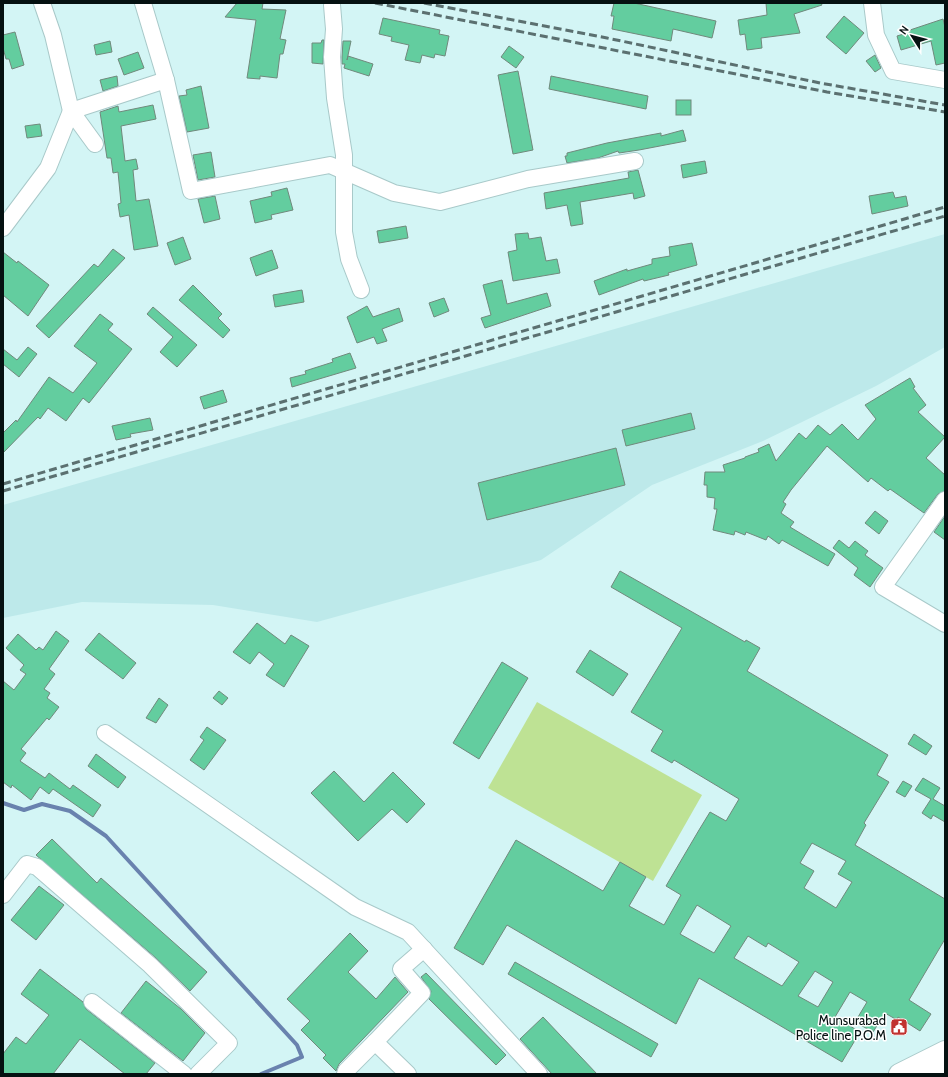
<svg xmlns="http://www.w3.org/2000/svg" width="948" height="1077" viewBox="0 0 948 1077" font-family="Cabin,sans-serif">
<style>
.built{fill:#bde9ea}
.park{fill:#bee294}
.lines{fill:none;stroke-linecap:round;stroke-linejoin:round}
.stream{stroke:#6982ae;stroke-width:4}
.building{fill:#63cd9f;stroke:#70897c;fill-rule:evenodd}
.minor-casing{stroke:#a8c9c9;stroke-width:18}
.major-casing{stroke:#a8c9c9;stroke-width:22}
.minor{stroke:#fff;stroke-width:16}
.major{stroke:#fff;stroke-width:20}
.rail{stroke:#5b7070;stroke-width:3;stroke-dasharray:8 4;stroke-linecap:butt}
.labels{text-anchor:middle;dominant-baseline:central;stroke-width:3;stroke-linejoin:round;paint-order:stroke}
.poi-label{font-size:13px;fill:#051111;stroke:#fff;text-anchor:end}
</style>
<rect width="100%" height="100%" fill="#d3f5f5"/>
<polygon class="built" points="945,234 945,347 876,386 763,441 652,485 541,560 317,622 213,605 82,602 3,618 3,505"/>
<polygon class="park" points="537,702 702,795 653,881 488,788"/>
<g class="lines">
<polyline class="stream" points="3,803 24,810 42,804 70,811 106,836 297,1045 302,1057 261,1074"/>
</g>
<g class="building">
<polygon points="237,3 263,3 262,9 286,10 280,39 286,40 283,54 280,54 277,78 260,76 260,79 247,78 256,20 225,17"/>
<polygon points="614,3 634,3 716,21 712,38 673,29 671,41 612,29 614,16 611,16"/>
<polygon points="766,3 821,3 822,5 794,14 800,33 761,38 762,48 747,50 745,34 740,35 738,20 767,15"/>
<polygon points="844,16 864,33 846,54 826,37"/>
<polygon points="383,18 440,30 439,34 449,36 445,56 435,54 434,58 422,55 420,63 405,60 409,45 391,41 392,37 379,34"/>
<polygon points="943,19 945,27 945,63 936,65 931,41 901,50 897,36 907,33 907,31"/>
<polygon points="15,32 24,65 12,69 9,59 6,59 3,48 3,35"/>
<polygon points="322,40 324,40 323,64 312,63 312,43 321,43"/>
<polygon points="110,41 112,52 96,55 94,45"/>
<polygon points="343,41 351,41 347,60 348,56 373,64 369,76 344,68 345,64 342,64 342,57"/>
<polygon points="509,46 524,57 516,68 501,57"/>
<polygon points="138,52 144,68 124,75 118,59"/>
<polygon points="875,55 881,68 875,72 866,61"/>
<polygon points="518,71 533,150 513,154 498,75"/>
<polygon points="117,76 118,86 103,91 100,80"/>
<polygon points="551,76 648,96 646,109 549,89"/>
<polygon points="201,86 209,128 187,132 179,96 187,95 186,90"/>
<rect x="676" y="100" width="15" height="15"/>
<polygon points="153,105 156,119 121,126 125,161 136,159 138,169 133,170 136,201 149,199 158,246 134,250 129,215 120,217 118,204 121,203 118,172 113,173 111,158 107,158 100,112 118,106 119,112"/>
<polygon points="40,124 42,136 27,138 25,126"/>
<polygon points="683,130 686,141 639,150 619,153 618,151 598,158 567,163 565,156 567,156 567,153 607,143 661,133 661,136"/>
<polygon points="211,152 215,177 198,180 193,155"/>
<polygon points="705,161 707,173 683,178 681,165"/>
<polygon points="638,170 645,196 634,199 633,193 580,202 583,224 571,226 567,205 546,209 544,193 629,178 628,172"/>
<polygon points="287,188 293,210 271,215 272,219 255,223 250,201 272,196 271,192"/>
<polygon points="893,192 895,198 906,196 908,206 872,214 869,196"/>
<polygon points="215,196 220,219 204,223 198,199"/>
<polygon points="406,226 408,238 379,243 377,231"/>
<polygon points="528,233 529,239 541,237 546,261 557,259 560,273 513,281 508,252 517,250 515,234"/>
<polygon points="183,237 191,259 175,265 167,243"/>
<polygon points="692,243 697,265 668,273 669,275 644,281 643,279 599,295 594,281 627,269 627,271 652,264 652,259 670,256 669,247"/>
<polygon points="113,249 125,258 49,338 36,326 94,264 98,267"/>
<polygon points="272,250 278,268 256,276 250,258"/>
<polygon points="3,252 17,263 18,261 49,285 28,316 3,295"/>
<polygon points="502,280 507,304 547,293 551,306 485,328 481,318 491,315 483,285"/>
<polygon points="193,285 222,314 218,318 230,330 223,338 179,300"/>
<polygon points="302,290 304,302 275,307 273,295"/>
<polygon points="444,298 449,311 434,317 429,303"/>
<polygon points="367,306 373,317 399,308 403,321 382,329 387,341 377,344 374,337 357,343 347,317"/>
<polygon points="153,307 197,345 177,367 160,352 173,337 147,314"/>
<polygon points="100,314 113,324 108,330 132,349 89,403 83,398 66,421 48,408 40,419 38,417 3,453 3,433 16,420 17,422 49,377 73,393 97,363 74,346"/>
<polygon points="28,347 37,354 19,377 3,364 3,349 17,360"/>
<polygon points="350,353 356,368 292,387 290,378 306,374 305,371 330,363 333,362 332,359"/>
<polygon points="910,378 915,387 913,388 926,405 918,412 945,437 926,458 945,475 945,491 938,494 924,513 890,489 888,491 871,478 868,482 827,446 791,490 783,502 786,504 781,513 794,522 790,527 835,554 828,566 782,540 779,544 768,536 766,540 746,532 745,535 735,531 734,535 713,530 717,509 714,509 715,498 707,497 707,485 704,485 705,472 725,472 723,465 745,458 745,457 759,452 758,449 769,444 776,461 799,433 806,439 818,425 830,435 842,424 858,440 876,419 865,405"/>
<polygon points="223,390 227,402 204,409 200,397"/>
<polygon points="691,413 695,429 626,446 622,430"/>
<polygon points="150,418 153,430 130,434 131,437 116,440 112,426"/>
<polygon points="616,448 625,485 487,520 478,483"/>
<polygon points="875,511 888,521 879,534 865,523"/>
<polygon points="945,516 945,540 934,532"/>
<polygon points="839,540 849,548 855,541 868,551 865,555 883,568 870,587 854,575 858,568 833,548"/>
<path d="M620,571l125,71 1,-2 14,8 -13,23 141,84 -11,20 12,7 -25,41 2,2 -11,20 90,54v40l-36,61 22,14 -11,17 -22,-14 -1,3 -12,-7 -12,19 -18,-10 12,-20 -17,-10 -15,25 25,15 -18,30 -143,-84 -23,46 -169,-99 -24,40 -29,-17 62,-108 87,51 17,-29 26,15 -17,29 35,19 17,-30 -15,-9 33,-56 11,-18 16,9 13,-22 -65,-39 -2,3 -21,-12 12,-20 -32,-19 51,-84 -71,-41zM812,843l34,18 -8,13 14,8 -16,26 -32,-20 10,-17 -14,-8zM697,905l34,21 -17,27 -34,-19zM748,936l18,11 2,-4 31,19 -17,24 -48,-28zM815,971l18,11 -15,25 -20,-11z"/>
<polygon points="257,623 285,644 291,635 309,646 284,687 266,675 274,664 259,652 250,664 233,652"/>
<polygon points="56,631 69,641 49,669 55,674 44,689 50,693 47,698 59,707 49,720 47,718 21,749 26,753 20,761 45,778 49,773 70,789 73,785 101,805 93,817 53,789 49,794 40,787 31,800 12,785 11,788 3,782 3,681 14,690 26,674 20,670 24,665 6,648 18,634 36,650 39,647 43,650"/>
<polygon points="99,633 136,663 123,679 85,650"/>
<polygon points="590,650 628,674 613,696 576,672"/>
<polygon points="502,662 528,678 479,759 453,743"/>
<polygon points="219,691 228,698 222,705 213,698"/>
<polygon points="159,698 168,705 156,723 146,718"/>
<polygon points="207,727 226,740 204,770 190,760 204,740 200,737"/>
<polygon points="914,734 932,746 926,755 908,744"/>
<polygon points="96,754 126,777 118,788 88,766"/>
<polygon points="334,771 364,802 393,772 425,804 407,823 392,809 358,841 311,793"/>
<polygon points="923,778 940,788 933,799 945,806 945,822 933,815 931,819 922,813 931,799 915,790"/>
<polygon points="903,781 912,786 905,797 896,792"/>
<polygon points="52,839 97,883 101,878 207,972 190,991 156,958 36,855"/>
<polygon points="39,886 64,905 36,940 11,920"/>
<polygon points="350,933 368,951 348,972 376,999 395,977 408,992 339,1064 336,1071 323,1058 326,1055 301,1030 310,1021 287,999"/>
<polygon points="515,962 658,1044 651,1057 508,974"/>
<polygon points="40,969 83,1002 86,1009 155,1063 146,1074 125,1074 80,1039 53,1074 3,1074 3,1054 16,1037 26,1044 49,1015 21,994"/>
<polygon points="426,973 506,1055 496,1065 429,999 431,991 421,977"/>
<polygon points="146,981 181,1009 205,1033 183,1061 121,1013"/>
<polygon points="543,1017 597,1074 552,1074 520,1039"/>
</g>
<g class="lines">
<defs>
<g id="minor">
<polyline points="42,3 53,35 71,111 95,144"/>
<polyline points="143,3 166,80"/>
<polyline points="872,3 876,35 893,71 945,80"/>
<polyline points="332,5 334,29 332,57 335,98 344,155 344,232 349,259 361,290"/>
<polyline points="3,228 48,168 71,111 166,80 191,191 330,165 394,193 440,202 528,179 635,161"/>
<polyline points="945,500 883,587 945,624"/>
<polyline points="105,733 355,907 408,932 539,1074"/>
<polyline points="3,895 27,864 37,867 150,965 229,1043 198,1074"/>
<polyline points="92,1002 184,1074"/>
<polyline points="345,1074 346,1071 375,1042"/>
<polyline points="408,1074 375,1042 422,993 401,969 424,949"/>
</g>
<g id="major">
<polyline points="899,1074 945,1051"/>
<polyline points="932,1074 945,1068"/>
</g>
</defs>
<use href="#minor" class="minor-casing"/>
<use href="#major" class="major-casing"/>
<use href="#minor" class="minor"/>
<use href="#major" class="major"/>
<g class="rail">
<polyline points="375,3 827,92 945,112"/>
<polyline points="424,3 607,38 820,83 945,105"/>
<polyline points="3,484 945,207"/>
<polyline points="3,491 945,216"/>
</g>
</g>
<defs>
<symbol id="civic-square" viewBox="-11 -11 22 22"><rect x="-9" y="-9" width="18" height="18" rx="4" fill="#c1322f" stroke="#fff"/><path d="M-.6-6.5H3V-4.5H.6V-3L4-1V1h2V6H-6V1h2V-1L-.6-3ZM-1.2 2.5V6h2.4V2.5Z" fill="#fff"/></symbol>
</defs>
<g fill-rule="evenodd">
<use href="#civic-square" x="889" y="1017" width="20" height="20"/>
</g>
<g class="labels">
<g class="poi-label">
<text x="886" y="1020">Munsurabad<tspan x="886" dy="15">Police line P.O.M</tspan></text>
</g>
</g>
<rect width="948" height="1077" fill="none" stroke="#051111" stroke-width="8"/>
<g transform="translate(912 36) rotate(306)" stroke="#ffffff" stroke-width="3" paint-order="stroke">
<path d="M0-3L7 15L0 10L-7 15Z" fill="#051111"/>
<text y="-6" font-size="11" font-weight="bold" text-anchor="middle" fill="#051111">N</text>
</g>
</svg>
